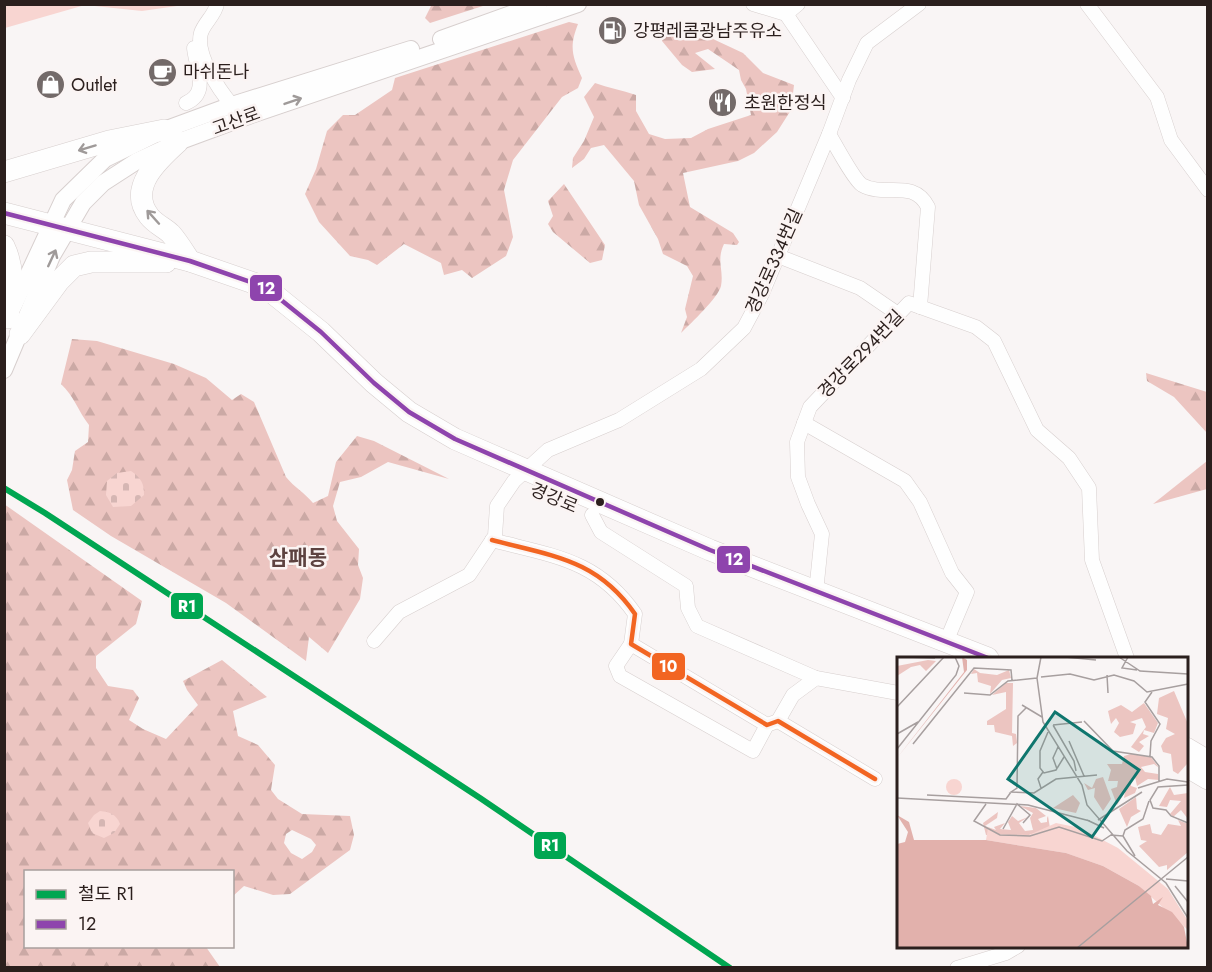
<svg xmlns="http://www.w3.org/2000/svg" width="1212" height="972" viewBox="0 0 1212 972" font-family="Jost,'Noto Sans KR',sans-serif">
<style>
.forest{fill:url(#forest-firs);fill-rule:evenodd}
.cemetery{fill:url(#cemetery-stones)}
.green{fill:#f8d5d1}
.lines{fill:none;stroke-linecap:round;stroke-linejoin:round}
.minor-casing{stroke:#d7cfce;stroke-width:15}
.tertiary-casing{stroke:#d7cfce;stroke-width:18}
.primary-casing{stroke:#d7cfce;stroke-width:22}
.minor{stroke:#fefefe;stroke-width:14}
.tertiary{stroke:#fefefe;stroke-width:16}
.primary{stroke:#fefefe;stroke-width:21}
.bus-1-casing{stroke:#fbf4f3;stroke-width:9}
.bus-2-casing{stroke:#fbf4f3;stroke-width:9}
.bus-1{stroke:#8e44ad;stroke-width:4.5}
.bus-2{stroke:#f26522;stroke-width:4.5}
.rail-1-casing{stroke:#fbf4f3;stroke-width:10}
.rail-1{stroke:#00a651;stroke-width:6}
.oneway{stroke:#9f9a99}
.bus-dot{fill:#2b1f1d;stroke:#fbf4f3;stroke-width:2}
.labels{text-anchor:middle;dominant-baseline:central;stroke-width:5;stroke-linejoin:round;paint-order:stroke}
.poi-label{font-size:18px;fill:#2b1f1d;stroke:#fbf4f3;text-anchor:start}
.street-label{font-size:18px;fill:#2b1f1d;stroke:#fbf4f3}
.quarter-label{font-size:21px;font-weight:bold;fill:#5d4240;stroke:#fbf4f3}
.inset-road{fill:none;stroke:#a79f9f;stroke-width:1.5}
.view{fill:#0f766e;fill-opacity:0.15;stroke:#0f766e;stroke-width:3}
.inset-edge{fill:none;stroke:#2b1f1d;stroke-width:3}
.line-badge{stroke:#fbf4f3;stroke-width:2}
.badge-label{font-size:16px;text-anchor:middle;font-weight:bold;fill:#fff}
</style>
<defs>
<pattern id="forest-firs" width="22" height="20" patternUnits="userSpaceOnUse" patternTransform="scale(1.5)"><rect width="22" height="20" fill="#ecc5c1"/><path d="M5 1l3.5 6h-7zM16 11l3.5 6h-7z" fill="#cba9a5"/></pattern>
<pattern id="cemetery-stones" width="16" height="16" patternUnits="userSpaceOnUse" patternTransform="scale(1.5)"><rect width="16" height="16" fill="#f8d5d1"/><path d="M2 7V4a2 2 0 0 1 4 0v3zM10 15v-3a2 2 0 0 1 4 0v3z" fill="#d5b6b3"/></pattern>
</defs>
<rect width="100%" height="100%" fill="#f9f5f5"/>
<g class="forest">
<polygon points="432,4 486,4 486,5 430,23 425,18"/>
<path d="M569,22l9,2c-9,23 -6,32 4,54l-4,10 -16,9 -49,63 -9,30 9,47 -7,19 -34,22 -10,-8 -18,5 -3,-12 -37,-19 -27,21 -9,-5 -18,-4 -31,-34 -14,-28 11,-25 11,-38 16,-16h12l37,-25 3,-12z"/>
<path d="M674,32l13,6 26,1 30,14 20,20 31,12 -3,25 -14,22 -23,21 -16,8 -55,12 7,34 43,26 6,9 -2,3 -13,-1c-8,17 0,25 -3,42 -3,12 -30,37 -40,47l6,-16 -2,-8 8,-33 -6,-10 -24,-12 -5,-15 -19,-34 -5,-24 -30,-36 -13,3 -7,11 -12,9 1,-10 11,-17 10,-24 -10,-20 11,-14c13,5 27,7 41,12v16l13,23 16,5 26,-1 17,-9 43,-14 -5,-26 -5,-9 -2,-10 -31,-21 -13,4 20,16 -23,3 -10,-7 -20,-24 2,-7z"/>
<polygon points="564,184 605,245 602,260 590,263 553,232 548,224 553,216 548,201"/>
<path d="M72,339l25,2 77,23 32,14 26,22 9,-6 13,8 32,75c8,10 19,16 27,26l15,-7 8,-34 21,-26 17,5 75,38 -61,-17 -27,15 -21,5 -7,24 4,15 22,28 -1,16 5,13 -3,21 -32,54 -19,-16 -3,24 -80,-58 -115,-67 -38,-26 -6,-30 5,-10 3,-19 13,-9 1,-17c-11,-14 -15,-29 -28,-41z"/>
<polygon points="1146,373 1207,392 1207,433 1174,397 1147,381"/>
<polygon points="1207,461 1207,489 1153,504"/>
<path d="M4,504l138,97 -6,23 -40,32v12l12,18 25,4 6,8 -10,22 14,9 23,10 32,-34 -11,-15 -4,-9 39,-21 45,37 -34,14 5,25 20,9 17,20 -4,25 7,9 24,15 48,2 4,19 -4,15 -60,44 -17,1 -29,-9 -11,10 -1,-24h-206v74l180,1 14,20h-215zM292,830l19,9 5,6 -4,7 -10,7 -11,-6 -7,-10 2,-9z"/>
</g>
<g class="cemetery">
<path d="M131,471c10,7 13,12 13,24l-13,11 -18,1 -7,-12 1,-14 10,-8z"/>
<path d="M100,811c10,1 16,3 20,13l-6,9 -10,5 -12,-5 -4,-10 6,-8z"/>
</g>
<polygon class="green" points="5,4 184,4 184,5 142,11 85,5 5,28"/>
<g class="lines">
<defs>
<g id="minor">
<path d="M217,4c-2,11 -13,19 -16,29 -6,21 18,57 31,72"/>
<polyline points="753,4 786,14 843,98"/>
<polyline points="1087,4 1157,97 1171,140 1208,190"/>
<polyline points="786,14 798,4"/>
<path d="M186,103c24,-10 10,-35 8,-55"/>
<path d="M829,134c6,10 25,46 33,51 23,13 51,-7 66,22l-8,100"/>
<polyline points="778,256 860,288 898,314"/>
<polyline points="804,423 905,481 920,502 952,573 967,592 946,642"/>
<polyline points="592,515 601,532 686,586 688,608 697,626 816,678 898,693"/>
<path d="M492,540c60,16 105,19 143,74l-4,30 136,81 11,-4 97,58"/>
<polyline points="816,592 822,534 808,504 798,477 797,442 810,407 909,303 976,327 994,341 1037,430 1069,458 1089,488 1092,560 1127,658"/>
<polyline points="374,641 399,612 469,575 495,536 497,506 514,481 548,450 619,420 701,369 744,328 762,294 829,134 849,80 867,43 919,4"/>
<polyline points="631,644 616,666 620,676 753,751 767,725"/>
<polyline points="778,721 793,695 816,678"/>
<polyline points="957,968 1006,953 1018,946"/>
</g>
<g id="tertiary">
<polyline points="441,39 539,4"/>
<polyline points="13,307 63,200 105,159 164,130 232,105 411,49"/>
<polyline points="4,370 52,256 83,203 103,183 137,161 178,142 251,115 578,4"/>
</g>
<g id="primary">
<path d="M178,142c-20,18 -51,46 -29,74 6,8 16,12 22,18 7,8 13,18 19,27"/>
<polyline points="4,172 109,141 164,130"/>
<polyline points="4,213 190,261 265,287 321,332 374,383 409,412 455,439 710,550 988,658"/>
<path d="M4,246c12,25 7,46 4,72"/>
<polyline points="20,334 59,281 74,266 91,262 166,262"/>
<polyline points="1186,748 1208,761"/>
<polyline points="1186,766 1208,779"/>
</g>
</defs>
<use href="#minor" class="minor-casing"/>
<use href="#tertiary" class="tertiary-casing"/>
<use href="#primary" class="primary-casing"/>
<use href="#minor" class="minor"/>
<use href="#tertiary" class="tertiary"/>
<use href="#primary" class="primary"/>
<defs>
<polyline id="bus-1" points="4,213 190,261 265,287 321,332 374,383 409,412 455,439 710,550 988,658"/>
<path id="bus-2" d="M492,540c60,16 105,19 143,74l-4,30 136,81 11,-4 97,58"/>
</defs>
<use href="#bus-1" class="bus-1-casing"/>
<use href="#bus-2" class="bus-2-casing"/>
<use href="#bus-1" class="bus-1"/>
<use href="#bus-2" class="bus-2"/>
<defs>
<polyline id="rail-1" points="4,488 45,513 480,798 730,968"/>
</defs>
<use href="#rail-1" class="rail-1-casing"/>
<use href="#rail-1" class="rail-1"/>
</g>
<defs><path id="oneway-shaft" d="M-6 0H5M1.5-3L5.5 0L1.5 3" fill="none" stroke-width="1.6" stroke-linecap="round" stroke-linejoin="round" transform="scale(1.5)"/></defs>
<g class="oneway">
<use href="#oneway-shaft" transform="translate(293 101) rotate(-19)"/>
<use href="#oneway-shaft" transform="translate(87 148) rotate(163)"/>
<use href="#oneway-shaft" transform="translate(153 217) rotate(-132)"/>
<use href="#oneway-shaft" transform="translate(52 258) rotate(-65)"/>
</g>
<defs>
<symbol id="fuel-disc" viewBox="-11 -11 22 22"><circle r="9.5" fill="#736a69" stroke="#fbf4f3"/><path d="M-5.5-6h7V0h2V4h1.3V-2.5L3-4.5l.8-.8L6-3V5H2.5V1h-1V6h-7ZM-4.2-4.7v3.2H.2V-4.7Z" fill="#fff"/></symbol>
<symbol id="cafe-disc" viewBox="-11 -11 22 22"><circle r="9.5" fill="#736a69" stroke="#fbf4f3"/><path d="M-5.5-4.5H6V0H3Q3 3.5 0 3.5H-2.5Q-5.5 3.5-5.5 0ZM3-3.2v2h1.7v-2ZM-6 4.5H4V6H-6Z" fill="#fff"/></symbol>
<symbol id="shop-disc" viewBox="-11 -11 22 22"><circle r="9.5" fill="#736a69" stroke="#fbf4f3"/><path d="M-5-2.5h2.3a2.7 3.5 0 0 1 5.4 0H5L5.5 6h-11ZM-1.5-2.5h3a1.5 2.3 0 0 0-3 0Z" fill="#fff"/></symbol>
<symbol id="restaurant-disc" viewBox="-11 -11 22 22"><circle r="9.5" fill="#736a69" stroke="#fbf4f3"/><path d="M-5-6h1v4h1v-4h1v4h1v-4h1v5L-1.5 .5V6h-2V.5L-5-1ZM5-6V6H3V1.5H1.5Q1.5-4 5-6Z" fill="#fff"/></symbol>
</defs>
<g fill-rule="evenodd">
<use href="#fuel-disc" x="596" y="14" width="33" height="33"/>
<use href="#cafe-disc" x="146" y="56" width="33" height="33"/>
<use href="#shop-disc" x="34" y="68" width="33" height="33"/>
<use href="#restaurant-disc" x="706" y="86" width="33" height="33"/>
</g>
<circle class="bus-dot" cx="600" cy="502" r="5"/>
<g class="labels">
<g class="poi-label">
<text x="633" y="31">강평레콤광남주유소</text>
<text x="183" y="72">마쉬돈나</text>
<text x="71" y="85">Outlet</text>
<text x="744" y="103">초원한정식</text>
</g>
<g class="street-label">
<text transform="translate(236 121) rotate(-20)">고산로</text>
<text transform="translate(774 261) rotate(-66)">경강로334번길</text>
<text transform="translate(861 354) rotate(-46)">경강로294번길</text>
<text transform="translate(554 498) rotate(23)">경강로</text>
</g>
<g class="quarter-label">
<text x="298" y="558">삼패동</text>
</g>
</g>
<g transform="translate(897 657)">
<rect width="291" height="291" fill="#f9f5f5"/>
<path d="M49 130a8 8 0 1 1 16 0a8 8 0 1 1-16 0Z" fill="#f8d5d1"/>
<path d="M31,3l8,1 -10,10 -6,-6 -9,2 -14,9v-10zM77,12l6,4 17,2 12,-5 2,8 -9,2 -12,14 1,-8 -13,-4 -1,-9 -6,1zM109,26h7l-1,50 4,1 1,9 -4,3 -1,-10 -17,-4 -1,-7h-7v-4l19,-12v-17l-14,3zM277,34l14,33 -1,40 -9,10 -5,-3 -2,-17 -8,-2 -2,-6 5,-8 9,-4 -9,-5 2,-11 -11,-4 2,-16zM247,46l14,20 -4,10 -10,-3 -1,4 6,2 -10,6 5,4 -5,6 -8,-5 15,-20 -4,-9 -12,4 6,2 -3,10 -13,3 -6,-5 5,-9 -3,-5 -5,6 -3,-13 13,-6 11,7zM234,97l20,3 8,11 -5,-4 -13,3 4,5 13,2 1,6 -11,-1 -11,7 -2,-9 -4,5v4l6,2 -2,5 -11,5 1,-6 -8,13 -6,-16 6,-2 1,-6h-10l3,-11 -4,-6h15l2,-8zM206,120l8,22 -8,12 -9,-14 1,-9 -7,2 -4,-7 8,5 4,-9zM273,130l4,8 14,-2v26l-7,-9 -8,7 -3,-3 11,-13 -11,-1 -3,7 -8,-1zM176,138l7,8 -4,10 -23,-5zM239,140l1,12 4,2 -10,6 -4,10 -8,-18zM123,149l16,2 10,8 -8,3 3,4 6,-1v-4l1,-2 2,12 -21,7h-43l-3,-12 15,-11 -1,6 -12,8 11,4 -2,-3 11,-4 -5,6 11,1 -3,-8 4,-6 6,5 10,-4 -9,6 6,8 8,-1 -3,-12 3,-5zM281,163l10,4v28l-21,18v-5l-8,2 -20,-21 8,-5 -6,-1 -3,-13 12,-3 2,9 9,2 7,-11 13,2z" fill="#ecc5c1"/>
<path d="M159,166l24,5 38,20 50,41 20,32v9l-49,-44 -36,-20 -37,-13 -80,-13 2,-12 9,6 32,1z" fill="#f8d5d1"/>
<path d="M65,0l5,3v10l-70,88 67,-86zM0,158l12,7 5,18h72l80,13 37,13 36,20 12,10 2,8 10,-7 -5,8 14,7 12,15 4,21h-291v-104l8,-2 3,-10z" fill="#e2b1ac"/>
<path class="inset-road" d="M8,0l30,1M144,0l-4,21 6,44 39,63 5,20 40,46 39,32 22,35M168,0l31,3M222,0l21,14 48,3M231,0l-6,11 15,2M210,18l1,18M144,20l29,-3 24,6 20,-5 20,6 13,11 41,-8M67,36l26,2 18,-14 29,-3M125,48l20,12M0,50l47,-50M129,51l-8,8 -1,72 -6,4 23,1 22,-14 41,-4M187,64l29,30 39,6 7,9v16M156,68l21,36 2,10M156,68l29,-3M151,75l-8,19v17l4,5 12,-3 8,-13M0,77l21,-12M172,84l15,35M16,87l61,-76 37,2 1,10M0,92l59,-74 3,-9 -4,-9M253,99l1,-15 9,-17 -15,-22 7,-10M160,112l-4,-11 5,-11M291,128l-30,2 -8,13 3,8 13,2 5,6 17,7M144,131l-3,-9 5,-7M241,131l29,-9 21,3M30,138l79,4 5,-7M0,141l131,7 62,16M89,147l-12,17 26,14 30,1 29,-9 43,14 9,-6 12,1M190,163l17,8M201,163l44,-28M106,172l14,-25 13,11 -7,8M226,179l2,-6 18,-11 6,-18M226,179l12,20M269,222l22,2M278,229l13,16M180,291l111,-91"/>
<path class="view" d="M158,55l84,58 -47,67 -84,-58z"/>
<rect width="291" height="291" class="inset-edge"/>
</g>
<g class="line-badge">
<rect x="249" y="274" width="34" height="28" rx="6" fill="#8e44ad"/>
<rect x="716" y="545" width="35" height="29" rx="6" fill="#8e44ad"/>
<rect x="170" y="592" width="34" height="28" rx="6" fill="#00a651"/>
<rect x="651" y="652" width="35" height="29" rx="6" fill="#f26522"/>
<rect x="533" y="831" width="34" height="29" rx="6" fill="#00a651"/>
</g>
<g class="badge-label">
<text x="266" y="294">12</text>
<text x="734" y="565">12</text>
<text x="187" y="612">R1</text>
<text x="668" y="672">10</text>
<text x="550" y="851">R1</text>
</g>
<rect width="1212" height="972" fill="none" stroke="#2b1f1d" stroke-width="12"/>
<rect x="24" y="870" width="210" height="78" fill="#fbf4f3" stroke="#a89f9d" stroke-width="1.5"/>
<rect x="36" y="890" width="30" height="9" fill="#00a651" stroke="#a89f9d" stroke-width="1.5"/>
<text x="78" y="900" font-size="18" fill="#2b1f1d">철도 R1</text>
<rect x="36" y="920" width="30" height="9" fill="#8e44ad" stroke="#a89f9d" stroke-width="1.5"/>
<text x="78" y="930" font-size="18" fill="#2b1f1d">12</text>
</svg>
